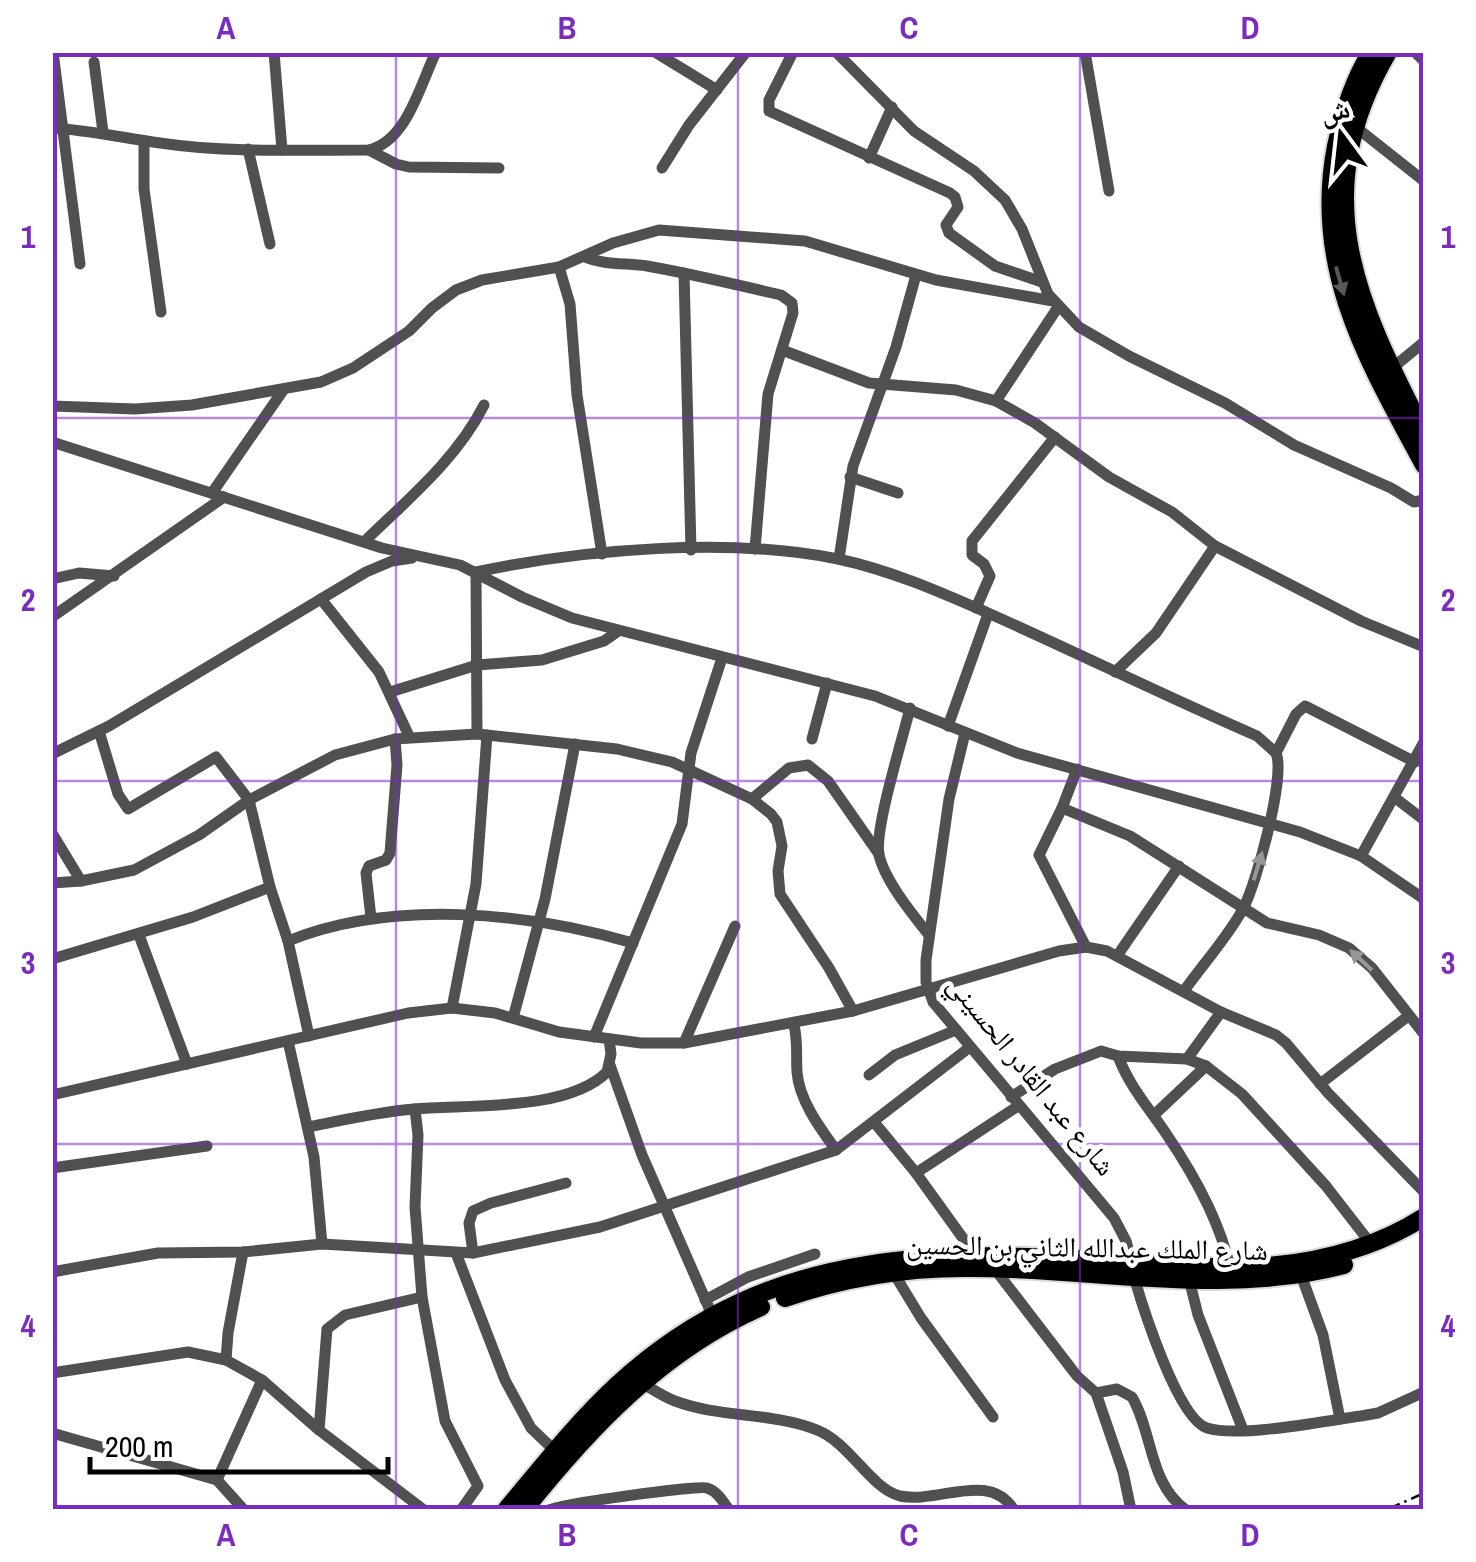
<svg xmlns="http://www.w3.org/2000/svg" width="1476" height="1562" viewBox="0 0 1476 1562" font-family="'Archivo Narrow','Noto Naskh Arabic',sans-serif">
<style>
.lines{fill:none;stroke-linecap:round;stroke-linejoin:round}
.primary-casing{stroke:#dbdbdb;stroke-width:22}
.street{stroke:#505050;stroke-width:11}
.primary{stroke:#000;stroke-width:18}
.rail{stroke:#000;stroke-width:2.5;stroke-dasharray:15 5 2.5 5;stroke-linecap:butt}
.oneway{fill:#595959}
.oneway2{fill:#969696}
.grid{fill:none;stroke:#7b2cbf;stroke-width:2.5;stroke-opacity:0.55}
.labels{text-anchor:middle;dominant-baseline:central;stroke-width:9;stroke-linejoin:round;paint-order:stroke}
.street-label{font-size:28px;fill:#000;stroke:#fff}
.neatline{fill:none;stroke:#7b2cbf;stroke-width:4}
.grid-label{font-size:32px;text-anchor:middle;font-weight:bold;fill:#7b2cbf}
</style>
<rect width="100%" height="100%" fill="#fff"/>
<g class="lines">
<defs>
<g id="primary">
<path d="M1371,52c-18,29 -28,61 -35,94 -24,122 32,215 88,319"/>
<path d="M1388,52c-83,143 -32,249 36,381"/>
<path d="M785,1298c61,-21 122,-31 187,-30 124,0 249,29 372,-3"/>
<path d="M506,1510c36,-43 70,-87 111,-125 182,-168 390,-127 613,-117 68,-1 136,-14 194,-51"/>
<path d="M524,1510c66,-83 139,-160 237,-203"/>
</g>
</defs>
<use href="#primary" class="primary-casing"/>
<g class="street">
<polyline points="53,52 80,264"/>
<polyline points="274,52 282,150"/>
<polyline points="655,52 717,90"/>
<polyline points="793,52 769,100 769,111 950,193 955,197 958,207 946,225 949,233 995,266 1042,282"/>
<polyline points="836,52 914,131 974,171 1005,200 1022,229 1048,294 1079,327 1129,356 1225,403 1294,445 1391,488 1414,502 1424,500"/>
<polyline points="1085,52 1109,191"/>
<polyline points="1415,52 1424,61"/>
<polyline points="94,62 103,132"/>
<path d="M52,128c37,2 71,10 108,15 68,10 139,7 209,7 38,-9 51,-65 67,-98"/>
<polyline points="1357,128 1424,181"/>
<polyline points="144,141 144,189 161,312"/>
<polyline points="248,149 270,244"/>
<polyline points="369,150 396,164 409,167 499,168"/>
<polyline points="869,158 892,107"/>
<polyline points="662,168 689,125 746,52"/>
<path d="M585,257c18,8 42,6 62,9 46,8 90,19 134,29l11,8 1,10 -25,81 -13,155"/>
<polyline points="559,267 570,304 577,395 602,554"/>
<polyline points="684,273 691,550"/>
<polyline points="782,350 869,383 956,390 996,401 1035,423 1109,477 1172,512 1215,546 1361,621 1424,647"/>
<polyline points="1390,370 1424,342"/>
<polyline points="996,401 1058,307"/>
<polyline points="52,406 135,409 192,405 321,382 353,368 409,331 432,308 456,290 482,280 559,267 613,243 659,230 805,241 936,280 1053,301"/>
<polyline points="52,442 382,548 460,565 522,597 572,618 875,696 1017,753 1300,832 1361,856 1424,899"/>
<polyline points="850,477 898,493"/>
<polyline points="212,493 284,389"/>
<path d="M364,542c43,-42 93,-83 120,-137"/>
<polyline points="839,559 853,466 896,347 916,275"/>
<polyline points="52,579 79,573 114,576"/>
<polyline points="321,599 379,672 409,736"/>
<polyline points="976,608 990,576 984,564 972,555 972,541 1055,437"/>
<polyline points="52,617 224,497"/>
<polyline points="1115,672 1156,633 1215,546"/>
<polyline points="390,692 477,665 542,660 604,641 617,632"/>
<path d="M910,708c-7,30 -36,121 -31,147 6,26 34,60 50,80"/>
<polyline points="948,726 988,614"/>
<polyline points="99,731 118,794 128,809 216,757 249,800 270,887 288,941 309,1036"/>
<polyline points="965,733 949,799 926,960 926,982 933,1002 1114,1218 1126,1241 1132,1263"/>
<path d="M477,734l-1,-162c108,-23 254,-35 362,-13 52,11 102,33 150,54 90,40 179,84 269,123l19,17c10,23 -20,132 -33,156 -16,29 -40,55 -59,82"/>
<polyline points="812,739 827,683"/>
<polyline points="1276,753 1296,714 1305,706 1415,762"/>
<polyline points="52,754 109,726 366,572 392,561 412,558"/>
<polyline points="1077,769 1062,808 1039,855 1086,947"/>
<polyline points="1394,797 1424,820"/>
<polyline points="752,799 789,768 808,765 828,781 879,854"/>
<polyline points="1062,808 1130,836 1267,923 1319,935 1349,948 1372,968 1424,1034"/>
<polyline points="52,833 81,881"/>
<polyline points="1361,856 1424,742"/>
<polyline points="52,883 81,881 134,870 199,835 249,800 335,755 395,739 477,734 617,749 672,762 752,799 771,814 777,822 782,846 778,871 780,894 829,968 853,1011"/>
<polyline points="371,918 366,873 369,866 386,860 390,853 397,765 395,739"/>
<polyline points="139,935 187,1064"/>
<path d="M288,941c104,-42 239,-29 345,2"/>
<polyline points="1117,956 1179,866"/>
<polyline points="52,959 193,917 270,887"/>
<polyline points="452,1008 476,884 487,735"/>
<polyline points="513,1018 545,899 575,744"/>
<path d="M794,1025c4,17 2,30 3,47 2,28 23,56 39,78"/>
<polyline points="594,1037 682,824 691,753 722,658"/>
<polyline points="288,1041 314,1157 322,1244"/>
<polyline points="684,1043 735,926"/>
<path d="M1118,1056c11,30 31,52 49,79 27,40 53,86 63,133"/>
<polyline points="1187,1059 1221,1012"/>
<polyline points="610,1065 642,1155 713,1317"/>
<polyline points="869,1075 895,1055 956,1030"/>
<polyline points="1320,1084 1407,1017"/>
<polyline points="52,1095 408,1013 452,1008 495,1013 559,1032 641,1043 684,1043 853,1011 1059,951 1086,947 1107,951 1221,1012 1276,1035 1286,1043 1328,1093 1424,1192"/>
<polyline points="1011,1097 1055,1069 1101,1051 1118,1056 1187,1059 1206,1066 1242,1094 1326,1186 1371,1244"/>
<polyline points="415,1109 418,1135 415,1207 422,1297 445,1421 478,1486 461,1510"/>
<polyline points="1154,1115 1206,1066"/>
<polyline points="874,1122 916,1173 975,1255"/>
<path d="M308,1127c35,-7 70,-15 106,-18 53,-5 153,3 193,-37l4,-18 -2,-15"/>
<polyline points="52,1168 207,1146"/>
<polyline points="916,1173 1018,1106"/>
<polyline points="456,1253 505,1380 531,1428 555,1451"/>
<polyline points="473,1253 469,1223 473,1211 491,1203 566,1183"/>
<polyline points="994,1268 1077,1376 1096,1393 1123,1472 1131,1510"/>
<polyline points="52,1272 158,1253 243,1252 322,1244 473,1253 600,1227 836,1150 970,1047"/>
<polyline points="893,1272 921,1318 993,1417"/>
<polyline points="1301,1275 1323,1335 1340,1419"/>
<path d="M1134,1277c9,31 44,142 73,151 33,10 117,-7 154,-12l17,-3 46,-21"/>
<polyline points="1189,1279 1198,1315 1243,1430"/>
<polyline points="705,1300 748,1277 815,1254"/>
<polyline points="226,1360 228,1333 243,1252"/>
<polyline points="52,1373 188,1352 226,1360 262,1380 319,1430 424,1510"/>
<path d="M642,1383c10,6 22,14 33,18 45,17 97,11 142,29 33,13 53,58 83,66 38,8 89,-26 114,14"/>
<path d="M1096,1393l21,-4 15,8c21,36 17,87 54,113"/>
<polyline points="319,1430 327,1329 345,1315 422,1297"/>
<polyline points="52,1433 217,1480 244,1510"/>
<polyline points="217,1480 262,1380"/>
<path d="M549,1510c11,-6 149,-25 158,-22 10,3 16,13 22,22"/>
</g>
<use href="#primary" class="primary"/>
<polyline class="rail" points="1386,1510 1424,1493"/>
</g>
<defs><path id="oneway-solid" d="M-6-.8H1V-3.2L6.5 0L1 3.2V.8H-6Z" transform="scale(2.5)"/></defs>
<use class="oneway" href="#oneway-solid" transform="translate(1340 281) rotate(74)"/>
<g class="oneway2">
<use href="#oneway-solid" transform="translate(1258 866) rotate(-73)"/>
<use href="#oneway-solid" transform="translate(1361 960) rotate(-137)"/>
</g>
<path class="grid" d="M396,52v1458M738,52v1458M1080,52v1458M52,418h1372M52,781h1372M52,1144h1372"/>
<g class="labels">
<g class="street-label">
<text transform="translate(1032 1075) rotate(51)">شارع عبد القادر الحسيني</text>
<text transform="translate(1087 1247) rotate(1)">شارع الملك عبدالله الثاني بن الحسين</text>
</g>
</g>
<rect width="1476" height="1562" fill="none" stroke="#ffffff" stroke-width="110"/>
<g transform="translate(1341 135) rotate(345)" stroke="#ffffff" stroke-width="8" paint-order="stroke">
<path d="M0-8L18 38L0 25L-18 38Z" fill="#000000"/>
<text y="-15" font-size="28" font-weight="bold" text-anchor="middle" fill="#000000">ش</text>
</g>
<path d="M90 1457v15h298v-15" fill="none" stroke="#000000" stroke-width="5"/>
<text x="105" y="1457" font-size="30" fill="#000000" stroke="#ffffff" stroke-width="8" paint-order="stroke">200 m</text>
<rect x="55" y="55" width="1366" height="1452" class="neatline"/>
<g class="grid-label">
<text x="226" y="39">A</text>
<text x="567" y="39">B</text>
<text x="909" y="39">C</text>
<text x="1250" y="39">D</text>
<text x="28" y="248">1</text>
<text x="1448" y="248">1</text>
<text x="28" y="611">2</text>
<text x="1448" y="611">2</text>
<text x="28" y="974">3</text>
<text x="1448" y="974">3</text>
<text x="28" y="1337">4</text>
<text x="1448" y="1337">4</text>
<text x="226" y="1546">A</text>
<text x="567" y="1546">B</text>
<text x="909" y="1546">C</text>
<text x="1250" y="1546">D</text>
</g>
</svg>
